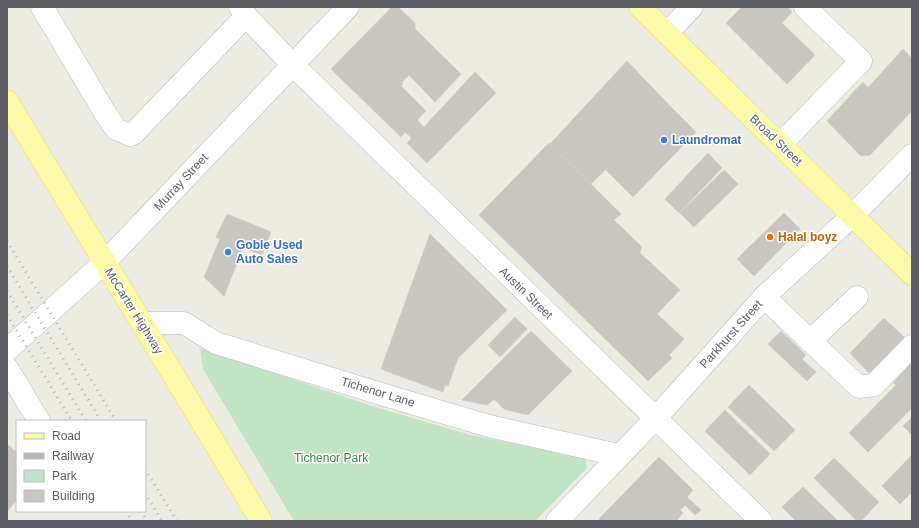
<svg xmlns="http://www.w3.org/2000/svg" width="919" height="528" viewBox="0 0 919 528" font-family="Helvetica,sans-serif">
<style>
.green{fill:#c0e4c4}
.building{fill:#c8c6c0;stroke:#d1cfc1}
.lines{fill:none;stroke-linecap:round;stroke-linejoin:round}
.minor-casing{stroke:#b8b9bf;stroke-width:23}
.major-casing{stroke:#ecd65d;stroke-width:23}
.minor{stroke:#fff;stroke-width:22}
.major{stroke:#fcf9a9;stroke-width:22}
.rail{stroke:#b3b4b4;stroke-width:3;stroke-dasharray:1 5;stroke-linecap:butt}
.shop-dot{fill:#3f7fe0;stroke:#fff;stroke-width:1.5}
.food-dot{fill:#e8710a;stroke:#fff;stroke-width:1.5}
.labels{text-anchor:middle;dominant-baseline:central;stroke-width:3;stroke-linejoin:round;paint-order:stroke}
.shop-label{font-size:12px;font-weight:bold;fill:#366cbe;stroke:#fff;text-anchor:start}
.street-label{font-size:12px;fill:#5b5d63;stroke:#fff}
.food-label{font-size:12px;font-weight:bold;fill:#c56008;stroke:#fff;text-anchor:start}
.park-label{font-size:12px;fill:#388446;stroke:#fff}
</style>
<rect width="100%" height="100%" fill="#edece3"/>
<polygon class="green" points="200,348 372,406 471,435 585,458 587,468 535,521 294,521 203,369"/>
<g class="building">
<polygon points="392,7 398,7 415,23 415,29 461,74 435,102 409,75 401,83 403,84 401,86 426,111 417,120 424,127 475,72 496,93 427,163 407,143 412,138 405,132 401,137 331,69"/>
<polygon points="742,7 787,7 792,12 782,23 815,55 787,84 726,23"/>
<polygon points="903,49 912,59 912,111 870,155 861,156 827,121 863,82 868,88"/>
<polygon points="627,61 669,105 591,184 550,144"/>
<polygon points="669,105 696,132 633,197 605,169"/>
<polygon points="549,143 621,214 614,220 642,247 640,253 680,290 657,314 684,339 669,355 672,358 648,381 479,215"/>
<polygon points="708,153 722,168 679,213 665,199"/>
<polygon points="724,170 738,184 694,227 680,213"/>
<polygon points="784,213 800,229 754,276 737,259"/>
<polygon points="227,214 271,232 262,255 243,248 224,296 204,277 220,239 216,237"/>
<polygon points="430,234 507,310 458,358 448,386 445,385 443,392 381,369"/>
<polygon points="515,317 527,329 500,357 488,345"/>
<polygon points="884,318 906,339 874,372 868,372 850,353"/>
<polygon points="531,331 572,371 528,415 504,409 494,399 487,405 462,400"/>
<polygon points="781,331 806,355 802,359 816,372 807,381 768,344"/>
<polygon points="912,362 912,408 868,452 849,433 896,385 893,383"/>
<polygon points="749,385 795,430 774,451 728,407"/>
<polygon points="725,410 770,454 750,475 705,431"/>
<polygon points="912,417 912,435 903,426"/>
<polygon points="7,444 17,453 17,500 7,511"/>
<polygon points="912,455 912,492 900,504 882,486"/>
<polygon points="659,457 693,490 687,497 701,510 695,515 685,505 680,510 683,513 676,521 601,521 599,519"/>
<polygon points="834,458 879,502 861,521 857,521 814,478"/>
<polygon points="803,487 838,521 796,521 782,507"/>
</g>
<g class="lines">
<defs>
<g id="minor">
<polyline points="42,7 107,116 116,129 130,135 133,134 246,16"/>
<polyline points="240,7 246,16 292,64 761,521"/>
<polyline points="667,33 692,7"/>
<polyline points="781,144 861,61 805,7"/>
<polyline points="764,297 859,387 874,385 912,346"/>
<polyline points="143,323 184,323 216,343 391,397 489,426 618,455"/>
<polyline points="810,341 857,297"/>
<polyline points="7,350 104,263 348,7"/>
<polyline points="7,368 39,421"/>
<polyline points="557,521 655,419 764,297 853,215 912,155"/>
</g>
<g id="major">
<polyline points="640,7 912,274"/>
<path d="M7,101c84,140 171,279 254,420"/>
</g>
</defs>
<use href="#minor" class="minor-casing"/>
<use href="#major" class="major-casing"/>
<use href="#minor" class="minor"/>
<use href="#major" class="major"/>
<g class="rail">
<polyline points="7,241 116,421"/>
<polyline points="7,266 101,421"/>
<polyline points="7,291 86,421"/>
<polyline points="7,315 72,421"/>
<polyline points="145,469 177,521"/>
<polyline points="145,493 162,521"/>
<polyline points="126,511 132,521"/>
<polyline points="141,511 147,521"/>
</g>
</g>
<g class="shop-dot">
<circle cx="664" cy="140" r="4"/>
<circle cx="228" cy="252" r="4"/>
</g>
<circle class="food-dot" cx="770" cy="237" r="4"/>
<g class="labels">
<g class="shop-label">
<text x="672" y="140">Laundromat</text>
<text x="236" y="245">Goble Used<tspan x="236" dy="14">Auto Sales</tspan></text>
</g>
<g class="street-label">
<text transform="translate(776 140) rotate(44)">Broad Street</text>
<text transform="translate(181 182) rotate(-47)">Murray Street</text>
<text transform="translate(526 293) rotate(44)">Austin Street</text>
<text transform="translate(134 311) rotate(58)">McCarter Highway</text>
<text transform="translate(731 334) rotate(-48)">Parkhurst Street</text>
<text transform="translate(378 392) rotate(17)">Tichenor Lane</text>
</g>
<g class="food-label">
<text x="778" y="237">Halal boyz</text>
</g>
<g class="park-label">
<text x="331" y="458">Tichenor Park</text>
</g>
</g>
<rect width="919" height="528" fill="none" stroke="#5b5d63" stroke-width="16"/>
<rect x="16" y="420" width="130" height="92" fill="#ffffff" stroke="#bdbec1"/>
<rect x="24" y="433" width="20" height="6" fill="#fcf9a9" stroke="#bdbec1"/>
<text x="52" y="440" font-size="12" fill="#5b5d63">Road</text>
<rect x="24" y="453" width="20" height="6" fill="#b3b4b4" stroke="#bdbec1"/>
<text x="52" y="460" font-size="12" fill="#5b5d63">Railway</text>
<rect x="24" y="470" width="20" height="12" fill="#c0e4c4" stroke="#bdbec1"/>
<text x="52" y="480" font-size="12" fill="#5b5d63">Park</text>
<rect x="24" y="490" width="20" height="12" fill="#c8c6c0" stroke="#bdbec1"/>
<text x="52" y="500" font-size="12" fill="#5b5d63">Building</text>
</svg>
